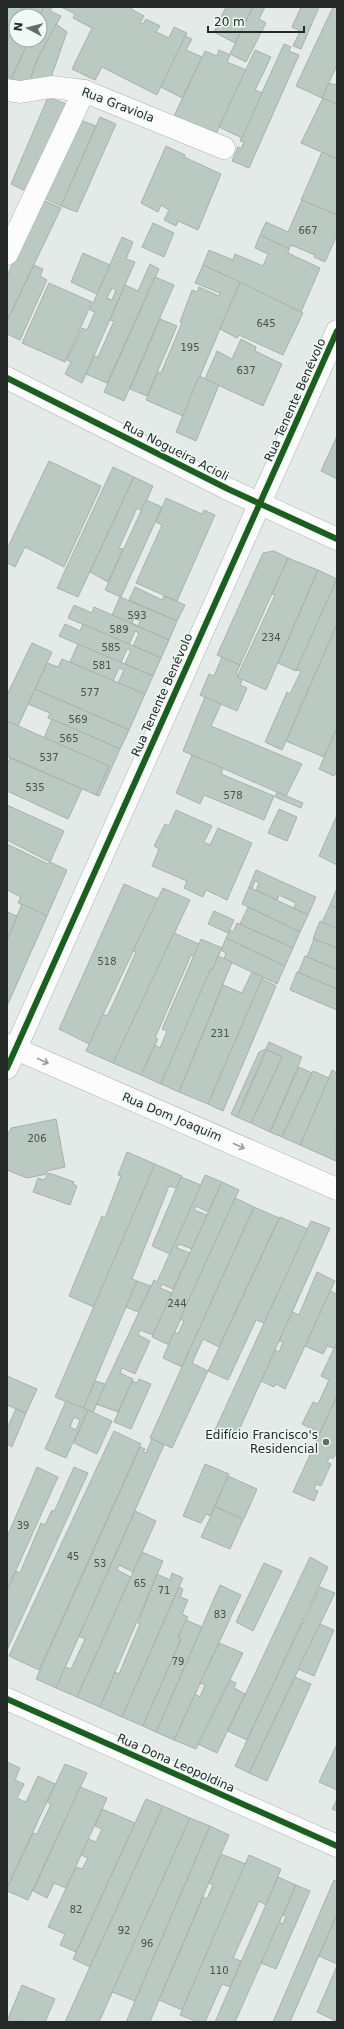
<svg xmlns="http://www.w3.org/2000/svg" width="344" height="2029" viewBox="0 0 344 2029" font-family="'DejaVu Sans',sans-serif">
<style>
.building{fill:#bac9c2;stroke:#abb0ae;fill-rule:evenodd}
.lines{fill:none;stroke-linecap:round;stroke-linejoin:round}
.minor-casing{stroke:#aeb2af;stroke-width:23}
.minor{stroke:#fbfcfb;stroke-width:22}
.cycleway-casing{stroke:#effaf4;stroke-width:8}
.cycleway{stroke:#1b5e20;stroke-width:6}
.oneway{stroke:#9a9d9b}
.poi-dot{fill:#676c6a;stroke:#effaf4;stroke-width:1.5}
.labels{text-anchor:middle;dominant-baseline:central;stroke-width:3;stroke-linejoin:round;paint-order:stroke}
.number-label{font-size:10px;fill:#4a504d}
.street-label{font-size:12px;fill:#242826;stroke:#effaf4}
.poi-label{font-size:12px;fill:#242826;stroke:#effaf4;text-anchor:end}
</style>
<rect width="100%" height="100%" fill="#e4eae7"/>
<g class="building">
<polygon points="7,7 23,7 19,16 16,16 16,22 7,41"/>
<polygon points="23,7 44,7 40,16 19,16"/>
<polygon points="44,7 52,7 50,11 61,16 37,60 29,84 11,79 29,40 40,40 40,16"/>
<polygon points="61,7 132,7 131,9 144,16 140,23 143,24 146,19 160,26 156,32 169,38 174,27 187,33 157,95 102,67 95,80 72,69 92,28 73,18 75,14"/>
<polygon points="226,7 253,7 235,43 214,32"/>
<polygon points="253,7 265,7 259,19 266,23 246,62 230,54"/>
<polygon points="301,7 319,7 301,49 293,46 300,31 292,27"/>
<polygon points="333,7 337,7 337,65 322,98 296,86"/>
<polygon points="16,22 16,40 29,40 8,85 7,41"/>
<polygon points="56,24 67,32 49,83 30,80 37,60"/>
<polygon points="185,36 192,39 186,50 202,57 182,98 161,87"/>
<polygon points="284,44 291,47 289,51 299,55 249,168 232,161 238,147 241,149 244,142 240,141"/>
<polygon points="219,50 230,55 227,62 246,70 216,134 173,118 205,51 217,56"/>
<polygon points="255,50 271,57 255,90 262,93 242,138 219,127"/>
<polygon points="329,83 335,85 337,83 337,104 322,98"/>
<polygon points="48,97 71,106 30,193 11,184"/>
<polygon points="323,98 337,104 337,159 301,143"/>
<polygon points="100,117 116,124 77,212 61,206"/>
<polygon points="80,120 96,126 61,206 44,198"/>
<polygon points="166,146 185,155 184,157 221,174 198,230 178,221 176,226 164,220 169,210 161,205 158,212 141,203"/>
<polygon points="322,152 337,159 337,215 301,200"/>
<polygon points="43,200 61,208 7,321 7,276"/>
<polygon points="302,200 337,215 337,235 325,262 314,257 315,255 291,245 289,249 260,235 266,222 288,232"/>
<polygon points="153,223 174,233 164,257 142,247"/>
<polygon points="260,235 289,249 288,253 320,268 301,312 203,265 209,250 233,260 235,254 263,266 268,254 255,248"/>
<path d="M122,237l11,5 -7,17 9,3 -53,121 -17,-9 6,-12 -4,-2 15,-32 5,2 8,-18 -5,-2zM112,288l4,2 -4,10 -5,-2z"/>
<polygon points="83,253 110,265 97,294 71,282"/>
<polygon points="150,264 159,269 107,383 86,374 94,356 98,357 114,321 110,320 125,285 138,291"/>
<polygon points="34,265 43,269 40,276 47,280 20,340 7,334 7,321"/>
<polygon points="203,265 240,282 183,416 146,400 158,372 161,373 182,323 180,322 192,290 197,292 199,287 219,296 220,293 195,283"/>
<polygon points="155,277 174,285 124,401 104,392"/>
<polygon points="240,282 303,313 283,355 239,335 237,338 220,329"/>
<polygon points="49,283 92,302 65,362 22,343"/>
<polygon points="160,319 177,326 147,396 130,389"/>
<polygon points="241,339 256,347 255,351 282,364 263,406 205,379 217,351 232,359"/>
<polygon points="199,376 219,385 196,441 176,432"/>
<polygon points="337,436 337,479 321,471"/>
<polygon points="49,461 101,486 64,567 25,547 15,567 7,563 7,549"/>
<polygon points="113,467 134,477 78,597 57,588"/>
<polygon points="134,477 153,486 142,511 137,508 119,548 123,549 108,582 90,572"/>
<polygon points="166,498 202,514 204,510 215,515 177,601 136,583 162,525 156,522"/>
<polygon points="146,500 162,507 121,597 105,590"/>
<polygon points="274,551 288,558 240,665 217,655 263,553"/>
<polygon points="288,558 318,570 266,690 237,677 275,595 272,594"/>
<polygon points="318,570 337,579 296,671 278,663"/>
<polygon points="337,579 337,624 282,750 265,742 287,692 290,694 301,671 296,670"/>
<polygon points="135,587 162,600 164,596 185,605 177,621 129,600"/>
<path d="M120,597l57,24 -8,19 -57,-25zM134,618l6,3 -2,5 -6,-3z"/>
<polygon points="74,605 92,613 94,607 169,640 161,658 133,646 139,633 135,631 129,645 68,618"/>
<polygon points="65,624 80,631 83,624 161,658 153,676 125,664 131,650 127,649 121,663 59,636"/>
<polygon points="337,624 337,728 324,757 286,741"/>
<polygon points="32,643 52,652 18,726 7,721 7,695"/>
<polygon points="78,644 153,676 145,694 118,683 124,670 119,668 113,681 70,662"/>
<polygon points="222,657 240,665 236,674 238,675 237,677 242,680 240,685 247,688 237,711 200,695 209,674 214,676"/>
<polygon points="62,659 145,694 129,730 35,689 47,663 58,667"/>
<polygon points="35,689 129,730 120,749 48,718 50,713 28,704"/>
<polygon points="205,697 221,704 211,726 302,764 286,796 183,751"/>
<polygon points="52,719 120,749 99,796 96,795 109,766 44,738"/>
<polygon points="7,721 109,766 96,795 7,756"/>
<polygon points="337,728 337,771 334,776 319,769"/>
<polygon points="192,755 223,768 221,774 274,796 264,820 204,795 200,804 176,793"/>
<polygon points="10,758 82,789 68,819 7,791 7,765"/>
<polygon points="277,792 303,803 301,808 275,797"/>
<polygon points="7,805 64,831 50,862 7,840"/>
<polygon points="279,809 297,817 287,841 268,833"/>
<polygon points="176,810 212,826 204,842 210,845 218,828 252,843 227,900 206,890 203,897 184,888 187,881 152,866 159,849 154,846 165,824 169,826"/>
<polygon points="337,815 337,865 319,856"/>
<polygon points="7,844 48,864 50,862 67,870 47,916 18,903 21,897 7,890"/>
<polygon points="256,870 316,897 308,915 293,909 296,903 279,895 277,900 256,890 259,883 255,881 252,889 249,887"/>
<polygon points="124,884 158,899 89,1044 59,1029"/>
<polygon points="249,887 308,915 300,932 242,904"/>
<polygon points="163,888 190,900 113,1063 86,1051 103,1014 107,1016 114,1002 136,952 133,951"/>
<polygon points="337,888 337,908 330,905"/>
<polygon points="22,904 47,916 7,1006 7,940"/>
<polygon points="330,905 337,908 337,929 322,922"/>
<polygon points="248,907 300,932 293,948 240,924"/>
<polygon points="214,911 234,920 228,933 208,924"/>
<polygon points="7,912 17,916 7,940"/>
<polygon points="320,921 337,929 337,948 313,939"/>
<polygon points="237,923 293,948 285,966 226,938 230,930 233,932"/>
<polygon points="174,933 199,944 194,956 191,955 155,1038 158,1039 141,1075 113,1063"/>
<polygon points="226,938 285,966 277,984 224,959 226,953 221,950"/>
<polygon points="201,939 222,948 161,1084 141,1075 155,1045 160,1048 167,1031 162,1029"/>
<polygon points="314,939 337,948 337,970 307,957"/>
<polygon points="218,956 232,962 179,1092 161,1084 210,970 212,971"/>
<polygon points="305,956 337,970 337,989 298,973"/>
<polygon points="252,972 263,977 208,1104 179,1092 223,985 242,993"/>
<polygon points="297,972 337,989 337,1010 290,990"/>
<polygon points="262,979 276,986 223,1111 208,1104"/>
<polygon points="269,1042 302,1057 270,1132 251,1123 282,1057 266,1049"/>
<polygon points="266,1049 237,1117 231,1114 259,1052"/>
<polygon points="267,1050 282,1057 251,1123 237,1117"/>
<polygon points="299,1067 312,1073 282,1137 270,1132"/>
<polygon points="332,1070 337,1073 336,1161 300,1145"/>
<polygon points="313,1071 329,1078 300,1145 282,1137"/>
<polygon points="56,1119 65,1167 47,1171 47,1174 27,1178 7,1170 7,1136 11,1128"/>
<polygon points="127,1152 155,1164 94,1307 69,1296 102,1216 105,1218 121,1176 118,1175"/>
<polygon points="155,1164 182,1176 177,1188 169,1186 132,1279 137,1281 83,1409 55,1397"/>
<polygon points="49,1173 74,1182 73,1184 77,1186 70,1205 33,1192 38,1178 44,1180"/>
<polygon points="205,1175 222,1182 208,1212 196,1206 194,1210 207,1215 192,1249 179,1244 177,1248 190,1253 173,1289 162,1284 160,1288 172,1293 153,1335 140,1330 138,1335 150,1341 135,1374 122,1368 120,1373 133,1379 118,1412 96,1404 154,1280 157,1282"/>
<polygon points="181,1177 201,1185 170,1254 152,1246"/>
<polygon points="222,1182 239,1190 169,1345 152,1337"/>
<polygon points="235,1198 254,1207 182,1367 163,1358 174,1332 178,1334 184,1321 180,1319"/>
<polygon points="254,1207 279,1218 219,1347 203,1339 192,1363 208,1371 172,1448 150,1438"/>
<polygon points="280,1217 308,1229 264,1323 256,1320 228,1380 208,1371"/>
<polygon points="311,1221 330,1228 235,1439 215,1430"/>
<polygon points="317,1272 335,1281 285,1389 276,1384 274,1387 261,1381 275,1350 279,1352 283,1342 279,1341 292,1312 299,1315"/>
<polygon points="137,1281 151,1286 138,1312 126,1307"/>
<polygon points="330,1291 337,1294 337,1342 334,1348 327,1346 323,1354 305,1346"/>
<polygon points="337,1342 337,1396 320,1433 302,1424 313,1402 318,1404 329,1380 321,1376"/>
<polygon points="7,1376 37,1389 26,1413 7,1405"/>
<polygon points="139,1379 151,1384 131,1429 114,1422 132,1381 137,1383"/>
<polygon points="95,1381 105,1384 93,1413 83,1409"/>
<polygon points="337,1396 337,1451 333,1459 330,1457 327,1462 331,1464 321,1486 316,1484 314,1489 318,1491 314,1501 293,1492"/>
<path d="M66,1401l22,9 -22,48 -21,-9zM74,1417l6,3 -4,10 -6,-3z"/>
<polygon points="16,1409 26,1413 12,1447 7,1444 7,1428"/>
<polygon points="88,1410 112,1421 97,1454 74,1443"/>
<polygon points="114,1431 141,1444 39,1670 9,1656"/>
<polygon points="152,1439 164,1445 56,1688 36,1679 140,1447 145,1449 143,1452 146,1453"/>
<polygon points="205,1464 229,1474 210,1516 206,1514 201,1523 183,1516"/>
<polygon points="37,1467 58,1477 7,1590 7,1537"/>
<polygon points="74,1467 88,1473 7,1650 7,1590 16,1571 20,1573 41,1523 45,1525 52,1510 54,1512"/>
<polygon points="228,1476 257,1489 244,1519 215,1506"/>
<polygon points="215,1507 243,1520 230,1549 201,1537"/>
<polygon points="135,1511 156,1521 133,1572 119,1565 117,1570 131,1577 77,1697 56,1688 65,1667 71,1669 85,1639 79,1636"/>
<polygon points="142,1552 163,1561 100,1707 77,1697"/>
<polygon points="310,1557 328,1567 247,1740 228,1731"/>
<polygon points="264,1563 282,1571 253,1631 236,1622"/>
<polygon points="172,1573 183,1578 122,1717 100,1707 115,1672 119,1674 140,1624 138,1623 157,1574 170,1580"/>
<polygon points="220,1585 241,1595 174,1740 156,1732"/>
<polygon points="179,1587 183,1589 180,1597 188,1600 182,1614 188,1617 178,1638 181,1639 143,1726 122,1717"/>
<polygon points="320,1587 335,1593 249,1773 235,1766 302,1623 303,1624"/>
<polygon points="186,1620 202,1627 156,1732 143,1726 181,1639 178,1638"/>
<polygon points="320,1624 334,1630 314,1676 298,1669"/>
<polygon points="219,1643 243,1653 196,1749 174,1740 195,1694 200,1697 205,1685 200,1683"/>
<polygon points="295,1677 311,1684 267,1781 249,1773"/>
<polygon points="230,1680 236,1683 234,1688 245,1694 217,1753 198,1744"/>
<polygon points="337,1744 337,1790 319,1782"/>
<polygon points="7,1762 20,1768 15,1780 24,1784 17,1798 23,1801 26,1802 38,1776 55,1784 7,1888"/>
<polygon points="65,1764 87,1773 28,1900 7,1891 7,1888 33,1833 37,1834 51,1804 47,1802"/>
<polygon points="80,1787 107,1798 66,1888 54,1883 47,1898 33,1891"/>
<polygon points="146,1799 163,1806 90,1967 73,1959"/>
<polygon points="337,1799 337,1811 332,1809"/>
<polygon points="163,1806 190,1818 99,2022 65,2022"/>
<polygon points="102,1809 135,1823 76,1952 60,1945 65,1934 48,1927 76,1867 82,1869 88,1858 81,1855 88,1839 96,1842 102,1829 95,1826"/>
<polygon points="190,1818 210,1826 135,2001 112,1992"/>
<polygon points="210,1826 229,1835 159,2000 150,2022 126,2022"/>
<polygon points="221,1854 246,1864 182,2010 159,2000 203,1897 207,1899 213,1885 209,1883"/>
<polygon points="249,1855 281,1869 266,1905 259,1901 233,1958 241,1961 230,1987 222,1984 205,2022 198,2022 180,2015"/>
<polygon points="278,1877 296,1885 235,2022 215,2022"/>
<polygon points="334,1880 337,1882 337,1914 290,2022 273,2022"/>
<polygon points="296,1885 310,1891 276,1969 261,1963 279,1922 283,1924 286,1916 283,1915"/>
<polygon points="337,1914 337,1964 319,1956"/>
<polygon points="337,1966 337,2018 336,2021 317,2012"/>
<polygon points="22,1985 55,1999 45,2022 7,2021"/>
</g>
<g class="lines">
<defs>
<g id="minor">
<polyline points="7,90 20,92 52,87 84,91 224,148"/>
<polyline points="7,254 84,91"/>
<polyline points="7,378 228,489 337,539"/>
<polyline points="7,1045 337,1189"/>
<polyline points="7,1068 337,331"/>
<polyline points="7,1699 337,1846"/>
</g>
</defs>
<use href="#minor" class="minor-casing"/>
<use href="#minor" class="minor"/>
<defs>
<g id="cycleway">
<polyline points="7,378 228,489 337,539"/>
<polyline points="7,1068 337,331"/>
<polyline points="7,1699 337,1846"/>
</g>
</defs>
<use href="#cycleway" class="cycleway-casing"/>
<use href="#cycleway" class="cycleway"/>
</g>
<defs><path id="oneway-shaft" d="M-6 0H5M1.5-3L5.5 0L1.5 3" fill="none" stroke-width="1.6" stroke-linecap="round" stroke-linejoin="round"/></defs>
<g class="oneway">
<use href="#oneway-shaft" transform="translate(43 1061) rotate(24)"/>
<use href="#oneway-shaft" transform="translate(239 1146) rotate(24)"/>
</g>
<circle class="poi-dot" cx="326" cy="1442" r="4"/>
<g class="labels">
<g class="number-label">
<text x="308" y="230">667</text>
<text x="266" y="323">645</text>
<text x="190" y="347">195</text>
<text x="246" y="370">637</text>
<text x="137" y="615">593</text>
<text x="119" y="629">589</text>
<text x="271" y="637">234</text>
<text x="111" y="647">585</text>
<text x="102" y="665">581</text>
<text x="90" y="692">577</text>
<text x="78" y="719">569</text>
<text x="69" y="738">565</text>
<text x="49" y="757">537</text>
<text x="35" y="787">535</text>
<text x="233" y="795">578</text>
<text x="107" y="961">518</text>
<text x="220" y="1033">231</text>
<text x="37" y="1138">206</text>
<text x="177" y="1303">244</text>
<text x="23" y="1525">39</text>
<text x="73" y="1556">45</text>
<text x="100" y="1563">53</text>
<text x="140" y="1583">65</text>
<text x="164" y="1590">71</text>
<text x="220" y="1614">83</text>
<text x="178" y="1661">79</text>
<text x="76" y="1909">82</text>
<text x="124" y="1930">92</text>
<text x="147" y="1943">96</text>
<text x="219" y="1970">110</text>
</g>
<g class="street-label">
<text transform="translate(118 105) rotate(21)">Rua Graviola</text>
<text transform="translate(295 400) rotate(-66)">Rua Tenente Benévolo</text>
<text transform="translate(176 451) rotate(27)">Rua Nogueira Acioli</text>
<text transform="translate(162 695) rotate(-66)">Rua Tenente Benévolo</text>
<text transform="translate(172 1117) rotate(23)">Rua Dom Joaquim</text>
<text transform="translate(176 1763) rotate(24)">Rua Dona Leopoldina</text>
</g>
<g class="poi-label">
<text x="318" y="1435">Edifício Francisco's<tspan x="318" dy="14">Residencial</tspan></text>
</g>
</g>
<rect width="344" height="2029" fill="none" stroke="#242826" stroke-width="16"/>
<g transform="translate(28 28) rotate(277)"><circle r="19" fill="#effaf4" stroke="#9ea6a2"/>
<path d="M0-3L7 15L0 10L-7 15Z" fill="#676c6a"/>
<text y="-6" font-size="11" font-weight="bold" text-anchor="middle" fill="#242826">N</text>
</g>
<path d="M208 26v6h96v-6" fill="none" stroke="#242826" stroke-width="2"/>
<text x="214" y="26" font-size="12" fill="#242826" stroke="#effaf4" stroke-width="3" paint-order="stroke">20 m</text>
</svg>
